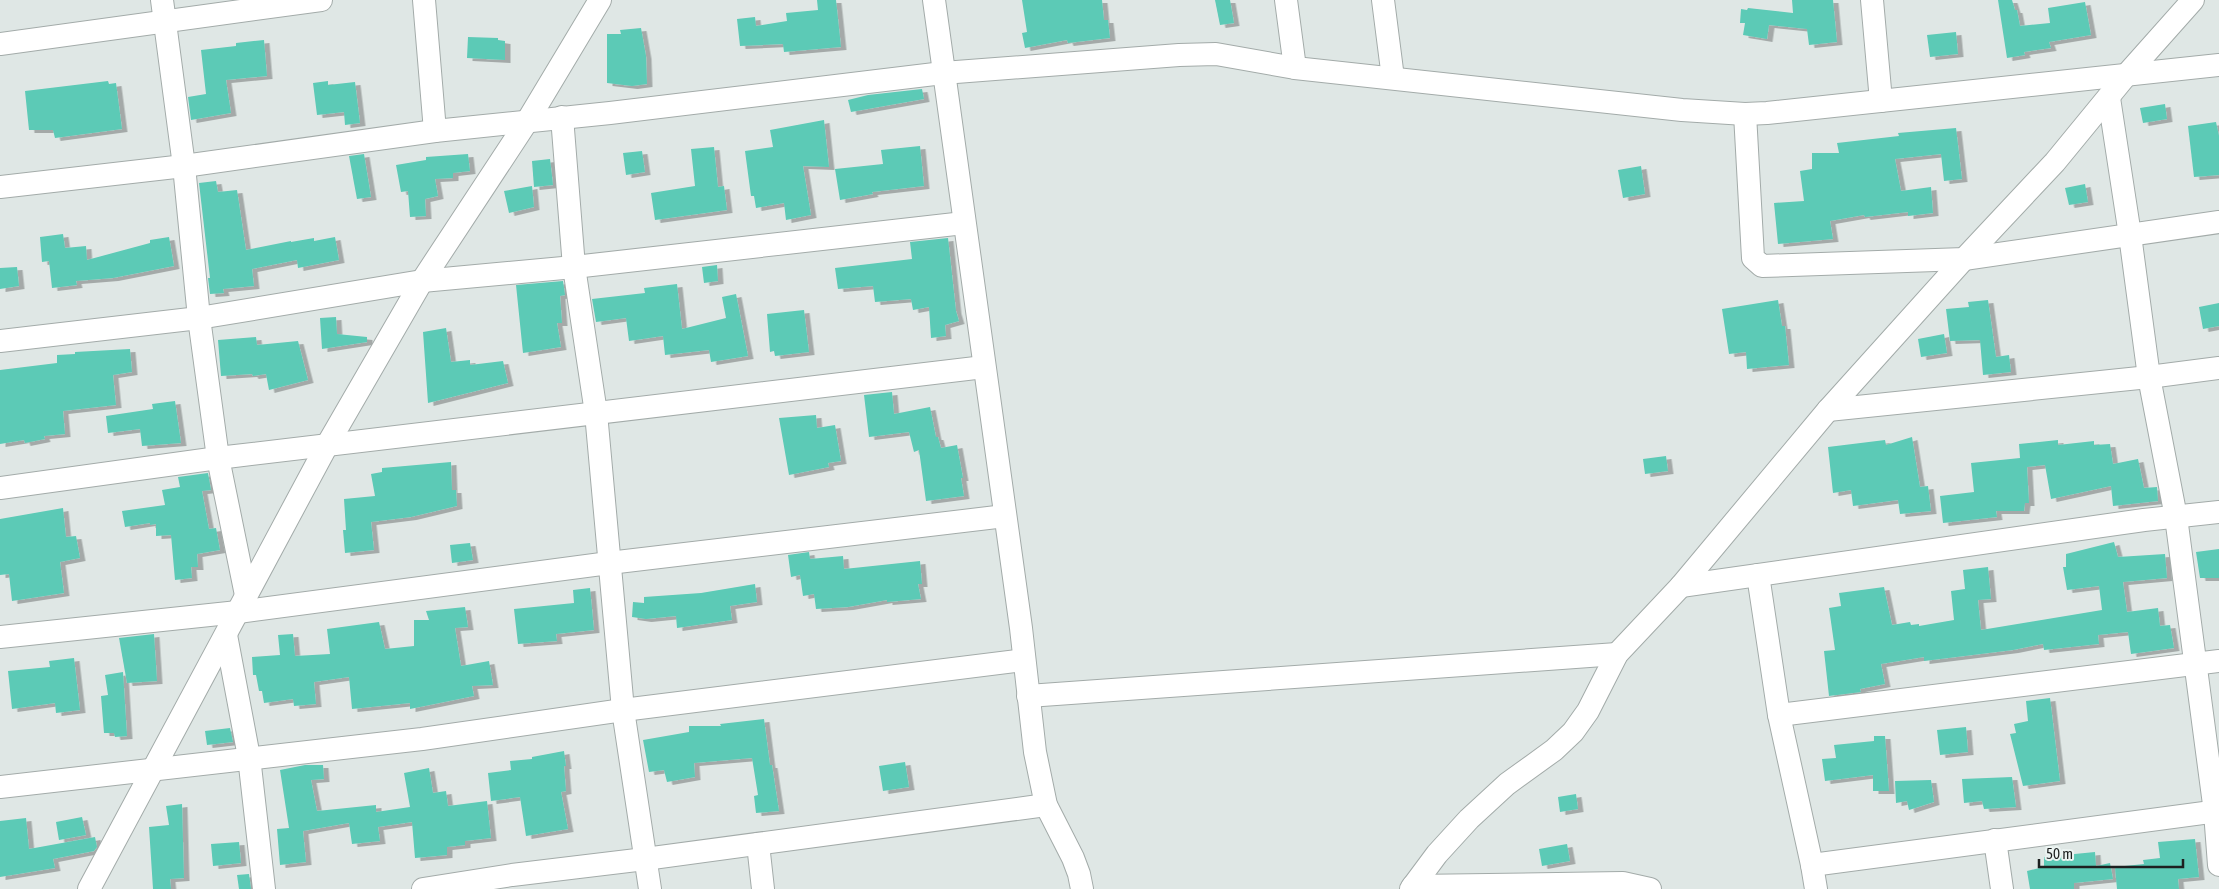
<svg xmlns="http://www.w3.org/2000/svg" width="2219" height="889" viewBox="0 0 2219 889" font-family="'Asap Condensed',sans-serif">
<style>
.building{fill:#5ccab6;filter:url(#shadow)}
.lines{fill:none;stroke-linecap:round;stroke-linejoin:round}
.minor-casing{stroke:#a3aba9;stroke-width:24}
.minor{stroke:#fff;stroke-width:22}
</style>
<defs>
<filter id="shadow"><feDropShadow dx="5.5" dy="3" stdDeviation="0" flood-color="#0004"/></filter>
</defs>
<rect width="100%" height="100%" fill="#dfe7e5"/>
<g class="building">
<polygon points="817,0 836,0 841,47 784,52 783,44 740,46 737,19 755,17 756,26 787,21 786,13 818,10"/>
<polygon points="1022,0 1102,0 1104,20 1108,20 1110,38 1068,43 1067,40 1025,48 1022,33 1027,32"/>
<polygon points="1215,0 1230,0 1234,23 1220,25"/>
<polygon points="1792,0 1833,0 1837,42 1809,45 1807,29 1769,25 1767,39 1743,35 1745,23 1740,23 1741,9 1747,10 1748,8 1793,13"/>
<polygon points="1998,0 2012,0 2015,10 2017,10 2020,26 2050,23 2048,8 2085,2 2091,35 2049,42 2051,48 2024,52 2025,55 2007,58"/>
<polygon points="641,28 646,56 647,84 632,86 607,83 607,34 621,34 620,30"/>
<polygon points="1956,32 1958,54 1930,57 1927,35"/>
<polygon points="468,37 498,38 498,40 505,41 505,60 467,58"/>
<polygon points="264,40 267,76 226,80 231,113 191,120 188,97 206,94 201,50 236,46 236,43"/>
<polygon points="108,81 109,84 116,83 122,129 55,138 53,130 29,130 25,91"/>
<polygon points="328,81 328,85 355,82 360,123 345,125 344,112 317,115 313,83"/>
<polygon points="922,89 924,99 851,112 848,100 868,95"/>
<polygon points="2165,104 2167,119 2143,123 2140,108"/>
<polygon points="824,120 829,167 803,166 811,215 786,220 784,203 756,208 754,196 751,196 745,151 773,147 770,130"/>
<polygon points="2216,122 2219,136 2219,175 2194,177 2188,126"/>
<polygon points="1956,128 1962,179 1944,181 1941,154 1895,159 1901,191 1931,187 1933,213 1908,216 1908,212 1865,217 1864,215 1830,221 1833,239 1778,244 1774,203 1804,201 1800,171 1812,169 1812,153 1839,153 1837,143 1899,136 1898,133"/>
<polygon points="920,146 924,186 872,192 873,194 840,200 835,169 883,164 881,150"/>
<polygon points="714,147 718,187 724,186 727,210 655,220 651,193 695,186 691,149"/>
<polygon points="642,151 645,172 626,175 623,153"/>
<polygon points="364,154 371,197 357,199 349,156"/>
<polygon points="468,154 470,171 453,173 453,178 435,179 438,196 425,199 426,216 410,217 408,191 401,192 396,165 426,160 426,157"/>
<polygon points="550,159 553,185 534,187 532,161"/>
<polygon points="1641,166 1645,194 1623,198 1618,170"/>
<polygon points="216,181 218,192 237,190 246,250 291,241 291,242 314,238 314,241 335,237 339,260 298,268 297,260 252,269 254,286 223,289 224,293 210,294 208,278 210,278 199,183"/>
<polygon points="2085,184 2088,202 2069,205 2065,188"/>
<polygon points="532,186 534,207 509,213 504,191"/>
<polygon points="63,234 65,248 86,246 87,260 150,243 150,240 169,237 174,266 113,278 76,281 77,285 52,288 49,261 42,262 40,237"/>
<polygon points="948,238 956,311 959,321 945,325 946,336 931,338 929,307 913,310 911,299 875,302 873,286 838,289 835,268 912,259 910,242"/>
<polygon points="717,265 718,281 704,283 702,267"/>
<polygon points="17,267 19,286 0,289 0,268"/>
<polygon points="563,281 565,295 560,296 562,323 557,323 561,347 523,353 516,285"/>
<polygon points="677,284 682,329 726,318 722,297 736,294 748,356 711,362 709,350 665,355 663,336 629,341 626,318 596,322 592,299 645,293 644,288"/>
<polygon points="1778,300 1782,326 1785,326 1789,365 1747,369 1746,352 1729,354 1722,309"/>
<polygon points="1988,300 1996,357 2009,355 2011,372 1983,375 1980,340 1950,341 1946,309 1969,307 1968,302"/>
<polygon points="2219,303 2219,326 2203,329 2199,307"/>
<polygon points="804,310 809,352 775,356 774,351 770,352 767,314"/>
<polygon points="336,317 337,334 367,337 367,342 322,349 320,318"/>
<polygon points="446,328 451,362 470,360 470,365 503,361 508,383 428,403 423,332"/>
<polygon points="1944,334 1947,353 1921,357 1918,339"/>
<polygon points="256,337 257,345 298,341 308,380 269,390 266,374 253,376 252,374 221,376 218,340"/>
<polygon points="130,349 132,372 113,375 116,405 63,411 65,434 44,436 45,439 25,443 24,440 0,444 0,370 57,363 57,355 75,354 75,352"/>
<polygon points="892,392 894,414 930,407 936,437 938,437 941,448 957,445 963,478 961,478 964,496 926,501 919,450 914,452 909,432 869,437 864,395"/>
<polygon points="175,401 181,443 142,446 140,429 108,433 106,416 153,409 152,404"/>
<polygon points="816,415 817,428 835,425 841,461 828,463 829,467 789,475 779,418"/>
<polygon points="1912,437 1920,487 1928,486 1931,511 1900,514 1898,500 1853,506 1851,490 1833,493 1828,447 1885,440 1886,445"/>
<polygon points="2058,440 2058,445 2094,441 2094,445 2110,444 2113,464 2138,459 2144,488 2157,487 2158,501 2113,506 2111,486 2051,499 2045,465 2027,467 2029,503 2025,503 2024,511 1996,511 1997,517 1943,523 1940,496 1974,492 1971,463 2020,458 2019,444"/>
<polygon points="1666,456 1668,471 1645,474 1643,459"/>
<polygon points="451,462 452,490 456,490 457,506 411,517 371,522 374,550 345,553 343,530 346,530 344,499 375,496 371,474 382,472 382,468"/>
<polygon points="208,473 211,490 202,491 209,529 216,528 220,550 197,554 198,567 191,567 192,578 175,580 171,535 156,536 156,524 150,525 150,523 125,527 122,511 165,505 162,490 180,487 178,477"/>
<polygon points="63,508 66,537 76,536 80,558 60,562 64,593 12,601 9,574 0,575 0,519"/>
<polygon points="2114,542 2118,557 2165,554 2167,578 2123,582 2127,612 2158,608 2160,626 2170,625 2174,648 2131,654 2128,632 2098,635 2099,644 2044,650 2043,644 2013,650 1924,661 1924,657 1881,664 1885,684 1860,689 1861,692 1829,696 1824,651 1835,650 1829,608 1841,606 1839,593 1884,587 1892,625 1910,622 1911,625 1919,624 1919,626 1954,620 1951,591 1965,589 1963,570 1988,567 1991,599 1978,600 1981,630 2102,610 2099,586 2067,590 2063,567 2066,567 2066,554"/>
<polygon points="470,543 473,560 452,563 450,545"/>
<polygon points="2219,549 2219,578 2200,578 2196,552"/>
<polygon points="809,552 810,559 843,556 844,569 920,561 922,584 918,584 921,599 887,602 887,600 848,607 816,609 814,594 803,596 800,575 791,577 788,555"/>
<polygon points="755,584 757,602 730,606 732,620 677,628 676,616 646,619 632,617 633,602 644,603 644,597 701,593"/>
<polygon points="590,588 594,630 556,634 557,641 518,644 514,609 574,603 573,590"/>
<polygon points="465,607 468,627 455,628 461,666 489,661 493,685 472,686 474,696 410,709 410,703 352,709 349,677 314,682 316,704 294,706 293,699 264,703 262,691 259,691 256,675 253,675 252,657 280,655 278,635 293,634 295,656 330,654 327,629 379,622 385,649 414,646 414,620 429,620 426,611"/>
<polygon points="154,634 157,681 127,683 119,638"/>
<polygon points="74,658 80,710 56,713 55,703 12,709 8,671 50,667 49,661"/>
<polygon points="123,672 127,736 115,737 114,733 104,733 101,696 108,695 105,675"/>
<polygon points="2050,698 2060,781 2023,786 2010,734 2016,733 2014,724 2028,721 2026,701"/>
<polygon points="764,719 770,765 772,765 779,811 756,813 754,796 758,795 752,758 694,763 695,777 667,782 664,770 649,772 643,740 689,732 689,726 721,726 720,724"/>
<polygon points="1966,727 1968,752 1940,755 1937,730"/>
<polygon points="230,728 233,742 207,745 205,731"/>
<polygon points="1874,736 1885,736 1889,791 1873,791 1873,775 1825,781 1822,759 1836,758 1834,745 1874,741"/>
<polygon points="564,751 566,766 564,766 566,791 561,792 568,829 526,836 520,797 491,801 488,773 511,770 510,761 532,759 532,757"/>
<polygon points="905,762 909,787 883,791 879,766"/>
<polygon points="305,765 323,765 324,779 311,780 317,811 376,805 376,812 410,807 404,773 429,768 433,793 446,791 448,806 487,801 491,838 465,841 465,845 447,847 447,855 415,858 412,822 378,827 380,841 352,844 349,823 303,831 306,862 280,865 277,829 289,828 280,770"/>
<polygon points="2012,777 2016,807 1984,809 1982,801 1964,803 1962,779"/>
<polygon points="1931,780 1934,802 1909,810 1907,801 1896,803 1895,781"/>
<polygon points="1576,794 1578,809 1560,812 1558,797"/>
<polygon points="182,804 184,878 170,879 171,889 153,889 149,827 169,825 166,806"/>
<polygon points="82,817 86,835 59,840 56,822"/>
<polygon points="26,818 29,849 95,837 97,847 94,851 53,859 55,868 0,877 0,821"/>
<polygon points="2195,839 2199,877 2178,879 2179,889 2117,889 2115,867 2144,864 2143,860 2160,858 2158,842"/>
<polygon points="239,842 241,863 213,866 211,844"/>
<polygon points="1567,844 1570,861 1542,866 1539,849"/>
<polygon points="2095,852 2096,866 2110,863 2113,879 2074,883 2074,889 2030,889 2027,871 2044,867 2044,857"/>
<polygon points="249,874 251,889 239,889 237,875"/>
</g>
<g class="lines">
<defs>
<g id="minor">
<polyline points="162,0 184,166 199,318 218,458 246,595"/>
<polyline points="424,0 435,131"/>
<polyline points="934,0 1021,628 1035,752 1046,805 1073,858 1079,874 1082,889"/>
<polyline points="1286,0 1295,68"/>
<polyline points="1383,0 1393,78"/>
<polyline points="1872,0 1881,101"/>
<polyline points="0,44 321,0"/>
<polyline points="2109,98 2130,235 2149,377 2176,517 2215,812 2219,865"/>
<polyline points="1745,114 1753,258 1762,266 1964,259 2219,222"/>
<polyline points="562,117 574,267 596,413 623,710 650,889"/>
<polyline points="0,187 184,166 435,131 610,113 943,73 1179,55 1216,54 1295,68 1682,110 1745,114 1767,113 2219,65"/>
<polyline points="0,341 199,318 422,281 574,267 964,223"/>
<polyline points="1828,410 2149,377 2219,368"/>
<polyline points="0,488 218,458 984,367"/>
<polyline points="1758,575 1779,715 1812,865 1816,889"/>
<polyline points="1681,586 2144,520 2219,512"/>
<polyline points="226,635 249,757 264,889"/>
<polyline points="0,637 238,612 609,563 1005,516"/>
<polyline points="1028,696 1617,654"/>
<polyline points="1779,715 2219,661"/>
<polyline points="0,787 422,739 623,710 1024,660"/>
<polyline points="1995,840 2002,889"/>
<polyline points="758,844 763,889"/>
<polyline points="1812,865 2219,811"/>
<polyline points="1413,886 1623,883 1650,889"/>
<polyline points="89,889 326,447 422,281 528,120 600,0"/>
<polyline points="423,889 512,875 645,859 1046,805"/>
<polyline points="1411,889 1437,854 1469,819 1507,784 1554,750 1573,732 1588,711 1617,654 1681,586 1828,410 1964,259 2055,162 2128,73 2193,0"/>
</g>
</defs>
<use href="#minor" class="minor-casing"/>
<use href="#minor" class="minor"/>
</g>
<path d="M2039 859v8h144v-8" fill="none" stroke="#1d2020" stroke-width="2.5"/>
<text x="2046" y="859" font-size="15" fill="#1d2020" stroke="#ecf4f2" stroke-width="4" paint-order="stroke">50 m</text>
</svg>
